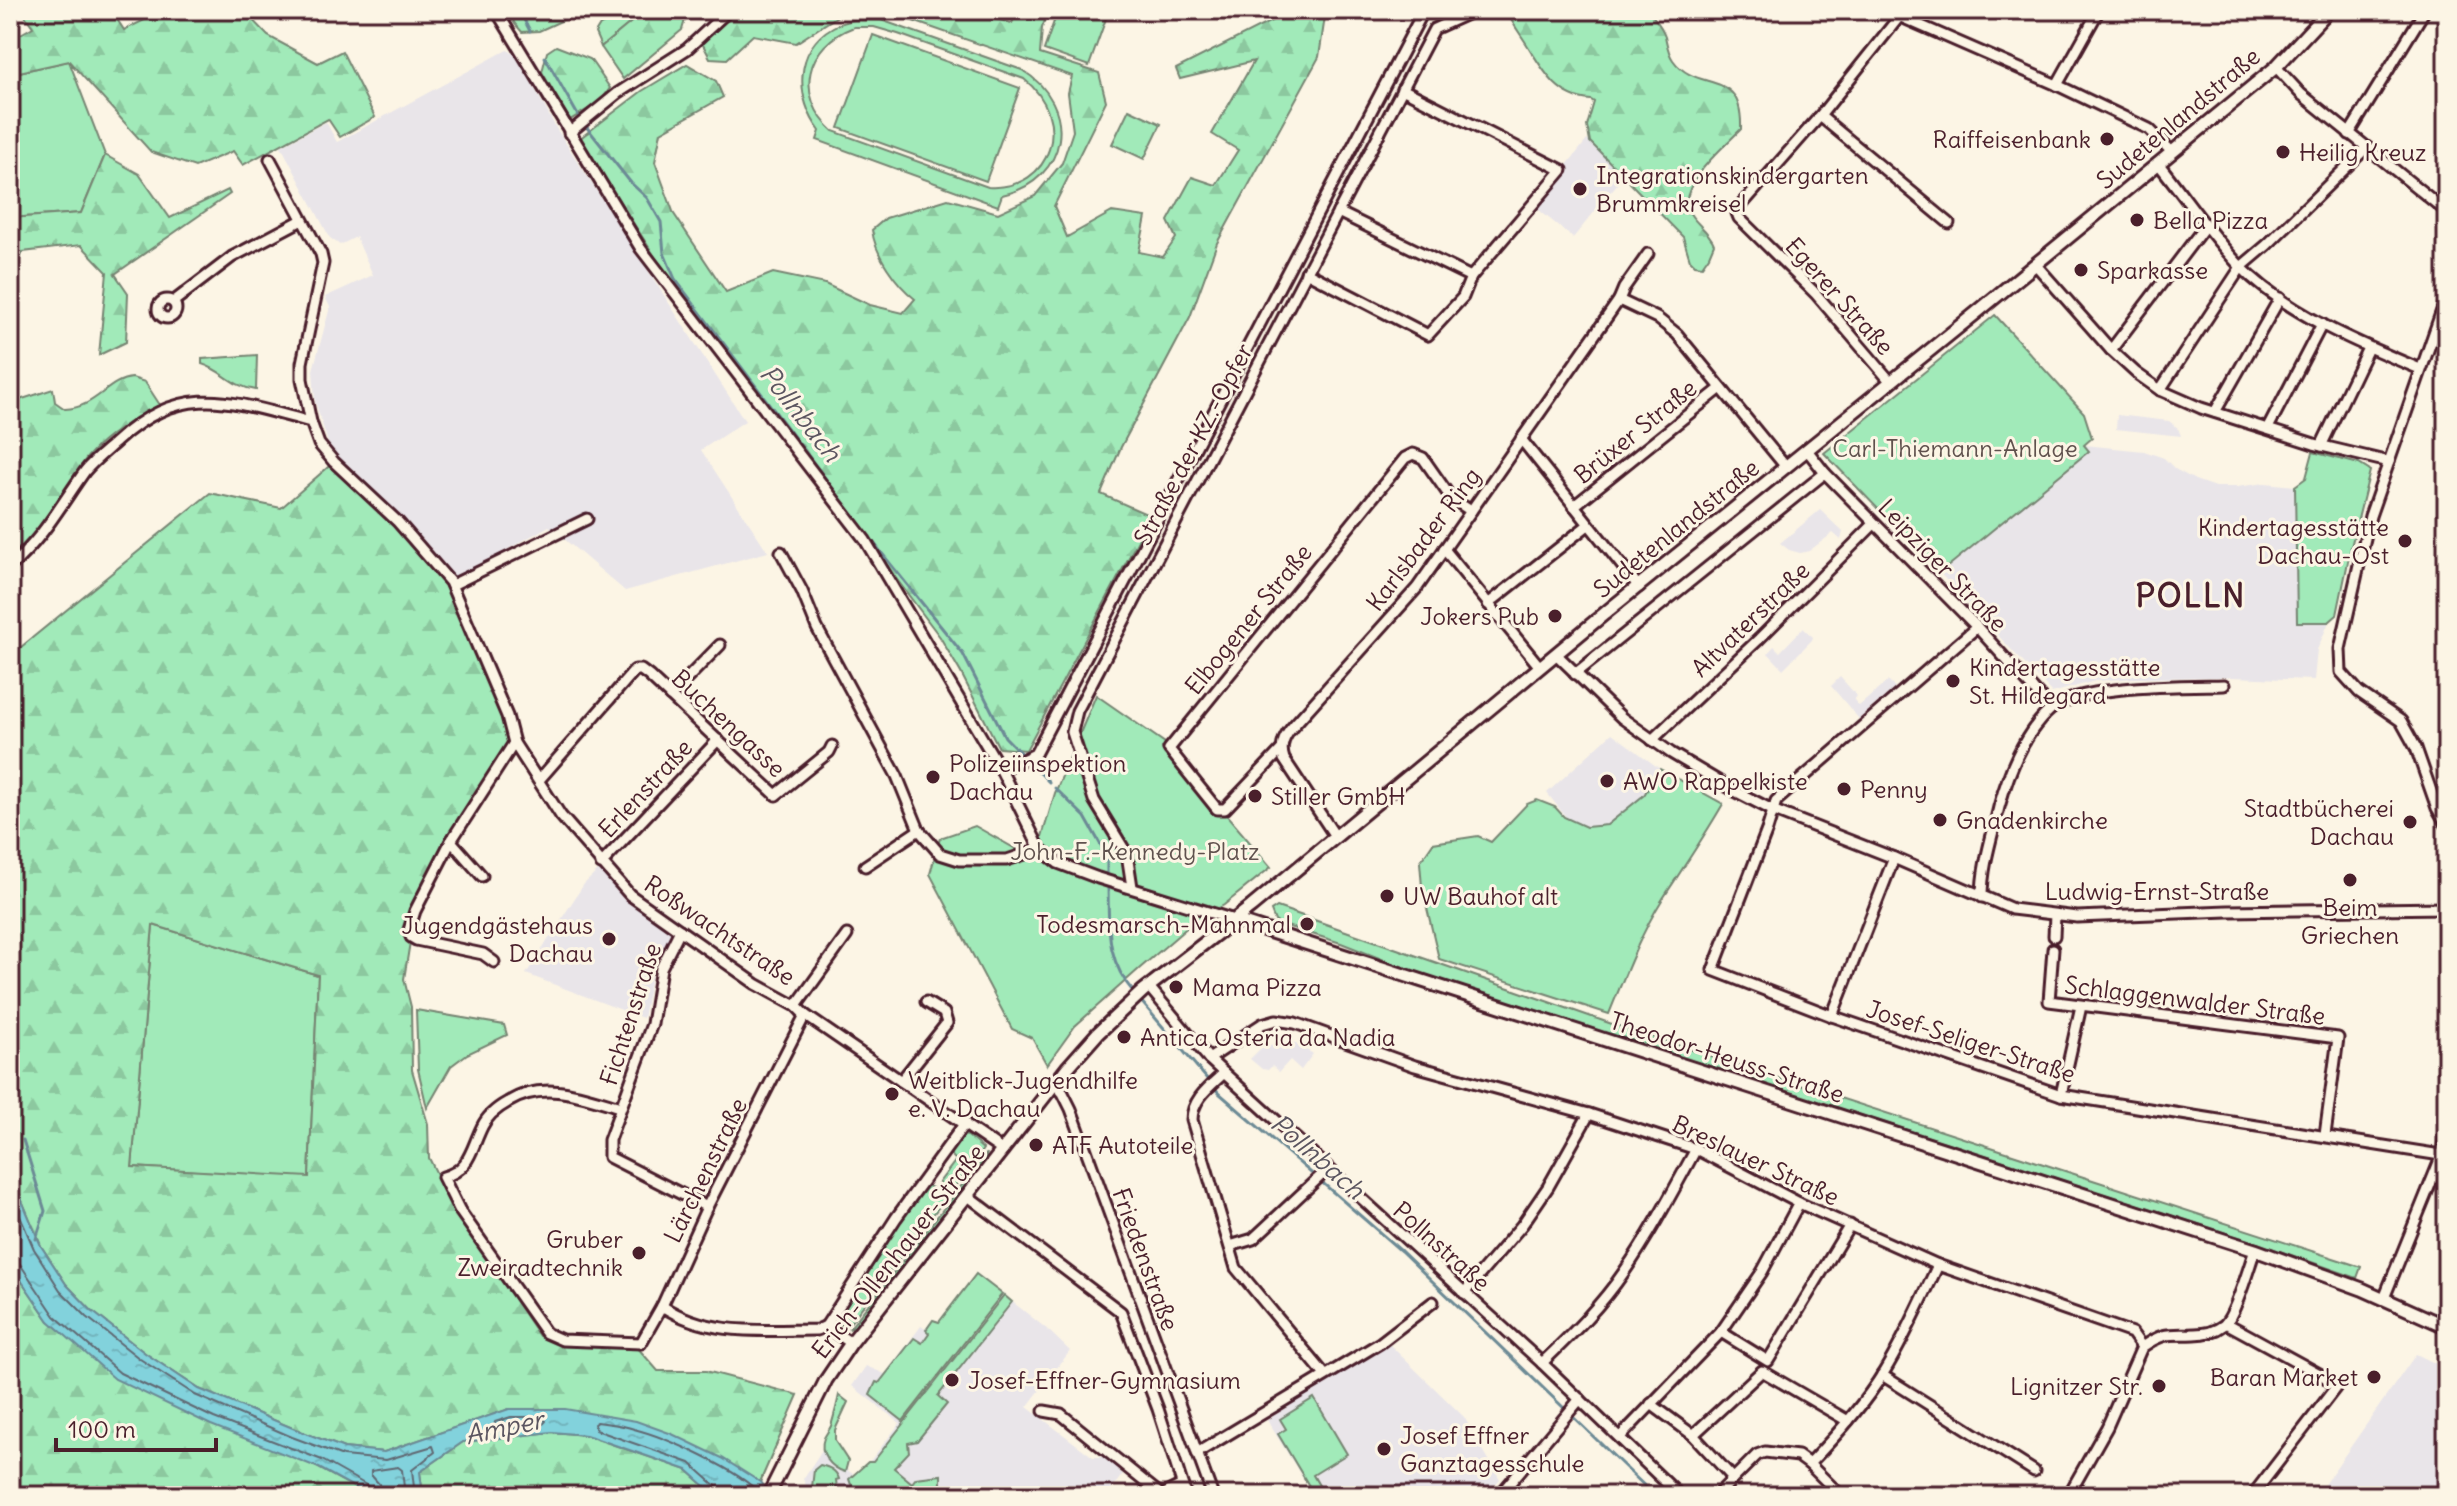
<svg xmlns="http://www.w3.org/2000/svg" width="2457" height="1506" viewBox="0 0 2457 1506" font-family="Delius,sans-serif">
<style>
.built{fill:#e9e5e9}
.green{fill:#a1eab9;stroke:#768472;stroke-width:2;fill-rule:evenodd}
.forest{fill:url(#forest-firs);stroke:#768472;stroke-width:2;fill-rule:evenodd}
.water{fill:url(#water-ripples);stroke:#6c8a95;stroke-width:2}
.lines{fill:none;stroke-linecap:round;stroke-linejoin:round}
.shore{stroke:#606772;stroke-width:2}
.stream{stroke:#6c8a95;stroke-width:3}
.minor-casing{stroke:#4a1f2b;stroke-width:15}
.tertiary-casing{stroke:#4a1f2b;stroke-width:17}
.minor{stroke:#fcf5e5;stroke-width:9}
.tertiary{stroke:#fcf5e5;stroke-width:11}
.poi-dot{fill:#4a1f2b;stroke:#fcf5e5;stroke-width:3}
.labels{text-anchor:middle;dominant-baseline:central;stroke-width:6;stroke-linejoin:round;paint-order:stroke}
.street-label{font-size:24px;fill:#4a1f2b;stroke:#fcf5e5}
.poi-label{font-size:24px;fill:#4a1f2b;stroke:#fcf5e5;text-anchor:start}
.park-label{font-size:24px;fill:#60524e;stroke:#fcf5e5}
.water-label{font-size:26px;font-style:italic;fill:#5b5560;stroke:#fcf5e5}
.district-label{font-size:32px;font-weight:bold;letter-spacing:2px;fill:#4a1f2b;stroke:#fcf5e5}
</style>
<defs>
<pattern id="forest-firs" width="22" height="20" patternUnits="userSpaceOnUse" patternTransform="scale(2)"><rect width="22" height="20" fill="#a1eab9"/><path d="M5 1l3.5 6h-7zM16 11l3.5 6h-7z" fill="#8cc89f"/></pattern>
<pattern id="water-ripples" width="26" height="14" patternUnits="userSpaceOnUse" patternTransform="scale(2)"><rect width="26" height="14" fill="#82d2dc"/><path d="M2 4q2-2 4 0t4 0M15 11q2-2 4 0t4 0" fill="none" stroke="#72b4bd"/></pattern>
</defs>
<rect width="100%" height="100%" fill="#fcf5e5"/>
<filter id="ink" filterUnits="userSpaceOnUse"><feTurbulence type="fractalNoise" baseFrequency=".0125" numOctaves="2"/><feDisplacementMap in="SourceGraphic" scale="16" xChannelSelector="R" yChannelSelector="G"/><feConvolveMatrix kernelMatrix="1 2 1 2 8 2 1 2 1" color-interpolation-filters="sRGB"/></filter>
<g filter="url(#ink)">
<g class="built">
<polygon points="507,50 516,54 556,128 745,421 701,450 768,552 625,591 549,526 450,582 334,462 315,401 313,370 330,307 325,297 373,275 356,237 340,245 330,238 281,146 326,122 337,142"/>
<polygon points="1587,140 1627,172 1573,238 1534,206"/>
<polygon points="2117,415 2169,421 2178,428 2181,436 2116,429"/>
<polygon points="2084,445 2144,451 2164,458 2175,469 2195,480 2215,487 2237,487 2265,483 2295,486 2297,622 2329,622 2317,650 2314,680 2231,677 2134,678 2095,681 2052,693 1934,567"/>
<polygon points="1820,510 1843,532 1841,540 1833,533 1809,551 1800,553 1789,550 1780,543"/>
<polygon points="1803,628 1813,637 1812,640 1783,669 1768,653 1774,646 1780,652"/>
<polygon points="1840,677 1857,696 1854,700 1859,706 1888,681 1895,688 1859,719 1831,686"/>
<polygon points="1612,733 1660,769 1644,795 1607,825 1586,827 1570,822 1547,793"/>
<polygon points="599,870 633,902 674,932 652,972 643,1018 526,974 584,884"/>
<polygon points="1282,1042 1296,1043 1313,1054 1301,1070 1290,1060 1279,1072 1272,1066 1268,1070 1262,1069 1250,1059 1262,1047"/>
<polygon points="976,1273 1048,1330 1070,1351 1027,1407 1093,1457 1104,1457 1123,1474 1106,1496 811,1496 803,1479 835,1430 835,1441 848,1461 847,1470 853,1474 866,1466 900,1423 852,1386 866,1366 885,1374 921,1326 925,1329 933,1319 939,1321"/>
<polygon points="1389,1344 1464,1417 1500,1479 1485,1496 1314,1496 1267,1420"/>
<polygon points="2416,1354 2447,1369 2447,1496 2316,1496"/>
</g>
<g class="green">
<polygon points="507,10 585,10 539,31 522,32 515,24"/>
<polygon points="632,10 646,10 601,47 595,33 600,25"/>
<polygon points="1058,10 1109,10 1089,66 1044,50"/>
<path d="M857,19l24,1 141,50c58,35 47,111 -20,125l-4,11 -181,-66 3,-9c-25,-32 -26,-82 13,-104 7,-4 16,-6 24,-8zM854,27h20l24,7 126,45c49,39 30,112 -36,108l-155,-56c-39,-35 -28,-86 21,-104z"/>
<polygon points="873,35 1020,88 986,181 839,128"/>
<polygon points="69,61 105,155 81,213 10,218 10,74"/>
<polygon points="1129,109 1161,124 1144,159 1112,144"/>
<polygon points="1995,315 2084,413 2092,438 2084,445 2089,451 1940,573 1824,453"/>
<path d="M257,355l-1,35c-26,-4 -32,-19 -54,-26v-5z"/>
<polygon points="2313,452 2359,464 2370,471 2351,547 2337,615 2329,622 2297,622 2295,486 2306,478"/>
<polygon points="1096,695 1165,743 1271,867 1224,905 1190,925 1139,969 1075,1026 1047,1065 1032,1038 1012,1029 930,874 940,838 975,826 1035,860 1055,793"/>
<path d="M1660,769l63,35c-19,33 -40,64 -61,96 -22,35 -37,75 -53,114l-170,-55 -17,-72 -2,-25 13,-19 45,-7 13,6 36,-38 10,-4 18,7 9,10 22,10 21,-2 37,-30z"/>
<polygon points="1277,907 1612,1024 2361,1267 2357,1278 2257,1243 1402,967 1341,943 1280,924 1275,921 1271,911"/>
<polygon points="153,925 318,975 309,1178 132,1167"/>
<polygon points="416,1010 504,1025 507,1035 467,1054 451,1066 427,1108 418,1069"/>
<polygon points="963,1135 968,1136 983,1149 981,1152 846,1328 839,1323 839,1314 925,1184 934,1189 956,1160 949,1153"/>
<polygon points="987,1153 984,1162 855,1326 849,1329"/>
<polygon points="976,1274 1002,1294 903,1421 870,1395 876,1382 879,1383 914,1338 922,1343 929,1333 926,1330 933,1320 939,1322"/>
<path d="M1004,1295l8,7 -74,94 9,8 -30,37 -9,2 1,9 -15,16 18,15 4,-5 25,-3v9c-19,11 -87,22 -92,-5l19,-17h5z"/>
<path d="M839,1395l9,7 -13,28v11l13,20 -3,11c-14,-4 -27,-19 -21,-34 2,-4 5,-8 7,-12 3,-10 6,-21 8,-31z"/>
<polygon points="1314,1398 1347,1454 1313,1475 1325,1496 1315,1496 1278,1434 1286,1429 1280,1419"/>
<path d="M820,1465c9,2 16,5 19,14l-3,1 2,16h-27l3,-26z"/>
</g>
<g class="forest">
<polygon points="21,10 111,10 124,30 165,10 243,10 268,36 318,63 342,51 375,117 340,137 328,119 243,165 233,151 195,167 151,152 69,61 10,74 10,40 33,27"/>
<polygon points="646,10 688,10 682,30 623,79 601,47"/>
<polygon points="746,10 857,10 847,10 796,43 753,35 727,59 710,58 701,41 732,16"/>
<path d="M881,10h78l53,13 6,-13h31l-7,18 -2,26 59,19 7,28 -52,105 13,31 45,-25 34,5 -7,35 24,5 13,-19 -8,-17 24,-44 24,8 22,-35 -26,-16 42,-73 -74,18 -4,-10 117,-59h33l-7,47 -102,186 -27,74 -69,130 -20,47 50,22 -125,234 -27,-2 -38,-75 -21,-36 -279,-371 -82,-127 63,-48 45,-27 29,17 7,16 -62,35 -6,30 19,52 52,78 47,-19 52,11 45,21 33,8 12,-14c-19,-15 -40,-44 -43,-69l14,-12 62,-19 50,14 37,-17 27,-33 11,-32 -5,-38 4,-17z"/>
<path d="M1506,10h142c6,8 14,16 17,26 2,9 3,17 8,24 24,34 70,6 68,69 -15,16 -62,54 -53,80 4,13 20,20 26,35l-5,12 -7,10 -7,-1 -5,-5 -7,-23 -93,-95 -3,-16 7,-24 -3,-2c-34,-2 -48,-30 -65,-57 -7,-11 -14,-20 -20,-33z"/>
<polygon points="556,46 590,59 610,88 601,101 570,120 542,72 547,52"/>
<polygon points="105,155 139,174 170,218 228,190 230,194 115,274 128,293 126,342 99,355 107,272 81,245 23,252 10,278 10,218 81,213"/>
<path d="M132,378l13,4 15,23c-25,13 -61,35 -78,59 -25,33 -39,65 -72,92v-153l43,-14 2,13 10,7c31,-1 42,-29 67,-31z"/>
<path d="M334,462l116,120 64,161 -99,168 -11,68 7,28 1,63 16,54 1,34 27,55 83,123 21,9 77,2 21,24h48l92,24 -44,101 6,-14 -251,-73 -125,43 -40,-4 -49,-19 -96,-40 -54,-36 -53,-42 -26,-27 -25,-38 -31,-74v-516l200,-163 71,15zM153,925l165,50 -9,202 -177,-10z"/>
<polygon points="10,1264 49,1321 370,1496 10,1496"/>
<polygon points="552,1432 585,1435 687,1470 716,1496 654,1496 647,1488 599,1496 561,1496 555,1491 543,1496 423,1496 420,1472 463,1442"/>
</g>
<polygon class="water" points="10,1172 41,1246 66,1284 92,1311 145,1353 199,1389 295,1429 344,1448 384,1452 509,1409 565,1409 636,1421 672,1434 722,1458 760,1482 771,1496 716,1496 687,1470 586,1435 552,1432 463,1442 420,1472 423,1496 370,1496 319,1468 211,1425 115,1379 49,1321 10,1264"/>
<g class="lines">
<g class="shore">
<polyline points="10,1193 34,1249 60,1290 87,1317 140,1359 195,1395 292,1437 343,1456 386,1460 433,1446 435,1452 412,1470 415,1496"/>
<polyline points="10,1260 20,1264 55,1316 120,1373 214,1418 322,1460 368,1486 372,1496"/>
<polygon points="511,1417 542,1417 546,1421 542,1425 497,1430 494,1428 495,1422"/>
<polyline points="382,1496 379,1484 371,1475 371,1471 398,1467 402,1470 405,1496"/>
<path d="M720,1496l-2,-8 -28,-25 -94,-33 -2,-6 3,-2c13,2 26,3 37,7 32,8 107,42 127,66"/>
</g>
<g class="stream">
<polyline points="519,10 530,31"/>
<polyline points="545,57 580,119"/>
<polyline points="585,125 631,183 647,198 661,222 664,253 675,279 880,551 963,654 1005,737 1049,782"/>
<polyline points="1055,788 1085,817 1107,856 1107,877"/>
<path d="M1108,885c1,43 -3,74 27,109"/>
<polyline points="1140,1000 1219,1093 1401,1251 1566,1410"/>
<polyline points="23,1140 45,1211 36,1239"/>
<polyline points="1571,1415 1655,1496"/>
</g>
<defs>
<g id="minor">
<polyline points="496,10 641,249 865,540 1001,770 1040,849 1058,863 1098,878 1234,920"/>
<polyline points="1885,10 2057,85 2149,129 2172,152"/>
<polyline points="2442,10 2447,19"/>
<polyline points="2276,67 2301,94 2447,212"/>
<polyline points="2057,85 2099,10"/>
<polyline points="1820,116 1949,223"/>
<polyline points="569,133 618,93 687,49 729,10"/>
<polyline points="2349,134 2425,10"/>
<polyline points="270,159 321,254 323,263 302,363 302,379 311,422"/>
<path d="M2158,163c27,34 51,70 81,102 46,48 121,79 181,104"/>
<polyline points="1338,212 1471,277"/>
<polyline points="2036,265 2111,350 2136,373 2160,390 2201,408 2314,444 2389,462"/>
<polyline points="1306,272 1428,335 1463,297 1471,277 1562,170 1402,89"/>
<polyline points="2447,296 2370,516 2340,649 2341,672 2359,692 2401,721 2416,748 2437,808 2447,825"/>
<circle cx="167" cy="309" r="9"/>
<polyline points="1619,300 1624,288 1648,254"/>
<polyline points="173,302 232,257 302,220"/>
<polyline points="2111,350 2205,226"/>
<polyline points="1891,382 1816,294 1739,218 1737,213 1739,208 1820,116 1899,17"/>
<polyline points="2160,390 2241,267 2267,245 2366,148"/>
<polyline points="2215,412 2280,298"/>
<polyline points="2268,428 2322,324"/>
<polyline points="1521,439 1639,587"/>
<polyline points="2321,446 2368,348"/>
<polyline points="1807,450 1825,473 1977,627 2051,709"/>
<polyline points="1574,506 1721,388"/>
<polyline points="1444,549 1540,667"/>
<polyline points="781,552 802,591 817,628 897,776 919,830 940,854 959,860 1007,860 1040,849"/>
<path d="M10,567c34,-30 50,-61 75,-96 9,-11 21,-20 32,-30 67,-61 116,-39 194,-19l8,22 15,18 64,60 52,60 57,134 7,27 47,73 69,79 126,89 40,22 9,9 198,136"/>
<polyline points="452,585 587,519"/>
<polyline points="1488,604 1588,525"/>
<polyline points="1977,627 1776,801 1767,830 1713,970 1832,1016 2061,1095 2447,1156"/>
<polyline points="1556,654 1622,718 1671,753 1735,791 1772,810 1894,858 2012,909 2077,917 2228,911 2447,908"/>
<polyline points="1575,674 1825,473"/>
<polyline points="670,696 720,645"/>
<polyline points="1652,740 1759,639 1874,524"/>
<polyline points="1281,750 1225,809 1217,809 1169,749 1405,458 1413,454 1423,458 1451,498 1471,511"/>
<polyline points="1001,770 1035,754 1424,10"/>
<polyline points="539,780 635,670 641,670 649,676 776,795 829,752 832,746"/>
<path d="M1335,836l-51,-77c-5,-14 1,-24 11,-35l122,-136 202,-288 38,18 20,16 109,133"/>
<polyline points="451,841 482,876"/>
<polyline points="601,864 718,740"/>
<polyline points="865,866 919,830"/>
<polyline points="1132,887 1127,854 1094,800 1072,732 1077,711 1434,29 1476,10"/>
<path d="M1982,897c0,-31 10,-60 17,-90 9,-33 25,-74 51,-97 29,-26 134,-24 174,-25"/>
<polyline points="680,930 661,968 652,1024 609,1140 609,1157 707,1207"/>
<polyline points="2054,936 2055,915"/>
<polyline points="2053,949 2049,1001 2338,1038 2325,1135"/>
<polyline points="494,962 483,954 416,940 411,937 409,930 415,911 451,841 514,743"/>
<polyline points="1149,987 1209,1059 1224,1073 1542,1363 1680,1496"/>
<polyline points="796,1006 847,935"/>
<polyline points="1832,1016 1894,858"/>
<polyline points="1209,1059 1262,1024 1276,1020 1295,1023 1415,1066 1589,1114 1696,1149 1799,1203 1938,1265 2132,1333 2142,1347"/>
<path d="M1224,1073c-14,13 -32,26 -32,47l44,148 89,107"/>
<polyline points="901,1081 947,1023 944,1013 926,1002"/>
<polyline points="1055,1084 1063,1093 1071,1109 1213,1496"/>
<polyline points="2061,1095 2081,1006"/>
<path d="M620,1107c-37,-11 -76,-27 -112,-5 -11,6 -21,14 -26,25 -11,22 -12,43 -39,50l17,34 86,122 16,7 79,3 21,-37 45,-99 98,-192"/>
<polyline points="968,1196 1121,1312 1158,1409 1186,1496"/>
<polyline points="1230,1246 1253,1239 1328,1169"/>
<polyline points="1464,1293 1522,1225 1548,1187 1589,1114"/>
<polyline points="2384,1298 2442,1155 2447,1120"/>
<path d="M662,1306c47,31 102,24 155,24l9,-4 25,17"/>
<polyline points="2226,1323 2325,1377 2336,1387 2252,1496"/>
<polyline points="826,1326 896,1218 965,1123"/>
<polyline points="1721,1332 1768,1361 1850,1225"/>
<path d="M2142,1347c23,-16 27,-12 53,-13 10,0 21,-3 29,-9 12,-11 25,-59 31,-75"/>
<path d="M1542,1363c29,-28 59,-57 82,-91 27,-39 49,-81 72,-123"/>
<polyline points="1882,1375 2034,1471"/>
<polyline points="1651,1404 1693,1435 1733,1478"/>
<polyline points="1044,1411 1061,1414 1161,1495"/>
<polyline points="1693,1435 1762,1371 1848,1421"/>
<polyline points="1620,1437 1721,1332 1762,1272 1799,1203"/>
<polyline points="1197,1453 1380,1343 1433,1302"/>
<polyline points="1809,1464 1841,1496"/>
<polyline points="1160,1496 1182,1485"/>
<polyline points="1501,1496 1504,1490 1580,1399"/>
<path d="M1716,1496l41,-41 8,-3 33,4 11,8c27,-28 55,-59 75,-92 21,-34 37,-71 54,-107"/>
<polyline points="2068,1496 2107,1427 2142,1347"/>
</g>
<g id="tertiary">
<polyline points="1234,920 2255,1250 2362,1289 2447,1327"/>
<polyline points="768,1496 826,1380 851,1343 1067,1068 1098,1033 1143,991 1251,907 1610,609 1976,313 2276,67 2329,10"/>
</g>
</defs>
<use href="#minor" class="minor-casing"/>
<use href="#tertiary" class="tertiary-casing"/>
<use href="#minor" class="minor"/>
<use href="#tertiary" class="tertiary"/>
</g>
</g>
<g class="poi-dot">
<circle cx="2107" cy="139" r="8"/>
<circle cx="2283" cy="152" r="8"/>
<circle cx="1580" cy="189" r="8"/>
<circle cx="2137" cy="220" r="8"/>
<circle cx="2081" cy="270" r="8"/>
<circle cx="2405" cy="541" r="8"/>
<circle cx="1555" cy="616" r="8"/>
<circle cx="1953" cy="681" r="8"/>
<circle cx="933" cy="777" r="8"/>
<circle cx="1607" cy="781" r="8"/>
<circle cx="1844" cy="789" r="8"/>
<circle cx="1255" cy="796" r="8"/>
<circle cx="1940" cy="820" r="8"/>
<circle cx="2410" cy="822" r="8"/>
<circle cx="2350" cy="880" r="8"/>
<circle cx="1387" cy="896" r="8"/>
<circle cx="1307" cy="924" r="8"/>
<circle cx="609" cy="939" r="8"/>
<circle cx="1176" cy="987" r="8"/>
<circle cx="1124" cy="1037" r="8"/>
<circle cx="892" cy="1094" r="8"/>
<circle cx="1036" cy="1145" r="8"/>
<circle cx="639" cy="1253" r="8"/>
<circle cx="2374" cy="1377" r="8"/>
<circle cx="952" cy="1380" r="8"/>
<circle cx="2159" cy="1386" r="8"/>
<circle cx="1384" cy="1449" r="8"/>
</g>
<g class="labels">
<g class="street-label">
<text transform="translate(2178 118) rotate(-40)">Sudetenlandstraße</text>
<text transform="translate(1840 296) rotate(48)">Egerer Straße</text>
<text transform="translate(1635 431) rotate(-39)">Brüxer Straße</text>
<text transform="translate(1193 444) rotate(-62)">Straße der KZ.-Opfer</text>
<text transform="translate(1676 528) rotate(-39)">Sudetenlandstraße</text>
<text transform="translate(1423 539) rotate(-53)">Karlsbader Ring</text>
<text transform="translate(1943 565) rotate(46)">Leipziger Straße</text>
<text transform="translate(1248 619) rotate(-51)">Elbogener Straße</text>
<text transform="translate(1750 619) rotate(-44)">Altvaterstraße</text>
<text transform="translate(729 723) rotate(43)">Buchengasse</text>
<text transform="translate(645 788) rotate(-47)">Erlenstraße</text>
<text x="2157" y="891">Ludwig-Ernst-Straße</text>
<text transform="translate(720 930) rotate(34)">Roßwachtstraße</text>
<text transform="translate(2195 1000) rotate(7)">Schlaggenwalder Straße</text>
<text transform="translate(630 1014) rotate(-72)">Fichtenstraße</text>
<text transform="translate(1971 1041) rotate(18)">Josef-Seliger-Straße</text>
<text transform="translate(1727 1057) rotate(18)">Theodor-Heuss-Straße</text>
<text transform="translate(1756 1160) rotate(25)">Breslauer Straße</text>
<text transform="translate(705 1170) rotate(-64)">Lärchenstraße</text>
<text transform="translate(1442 1246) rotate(42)">Pollnstraße</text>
<text transform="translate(898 1251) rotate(-52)">Erich-Ollenhauer-Straße</text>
<text transform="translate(1146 1259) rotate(70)">Friedenstraße</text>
</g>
<g class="poi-label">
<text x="2091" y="139" text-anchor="end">Raiffeisenbank</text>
<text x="2299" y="152">Heilig Kreuz</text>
<text x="1596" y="175">Integrationskindergarten<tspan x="1596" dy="28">Brummkreisel</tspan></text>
<text x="2153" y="220">Bella Pizza</text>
<text x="2097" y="270">Sparkasse</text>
<text x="2389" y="527" text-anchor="end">Kindertagesstätte<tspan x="2389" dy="28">Dachau-Ost</tspan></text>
<text x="1539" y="616" text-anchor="end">Jokers Pub</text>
<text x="1969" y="667">Kindertagesstätte<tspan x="1969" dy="28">St. Hildegard</tspan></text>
<text x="949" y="763">Polizeiinspektion<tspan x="949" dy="28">Dachau</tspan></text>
<text x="1623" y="781">AWO Rappelkiste</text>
<text x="1860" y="789">Penny</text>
<text x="1271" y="796">Stiller GmbH</text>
<text x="2394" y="808" text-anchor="end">Stadtbücherei<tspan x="2394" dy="28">Dachau</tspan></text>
<text x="1956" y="820">Gnadenkirche</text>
<text x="1403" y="896">UW Bauhof alt</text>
<text x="2350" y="907" text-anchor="middle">Beim<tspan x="2350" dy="28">Griechen</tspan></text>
<text x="1291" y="924" text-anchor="end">Todesmarsch-Mahnmal</text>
<text x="593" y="925" text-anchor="end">Jugendgästehaus<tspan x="593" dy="28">Dachau</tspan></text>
<text x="1192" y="987">Mama Pizza</text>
<text x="1140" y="1037">Antica Osteria da Nadia</text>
<text x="908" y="1080">Weitblick-Jugendhilfe<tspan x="908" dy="28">e. V. Dachau</tspan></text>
<text x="1052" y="1145">ATF Autoteile</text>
<text x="623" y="1239" text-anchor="end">Gruber<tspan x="623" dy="28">Zweiradtechnik</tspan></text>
<text x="2358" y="1377" text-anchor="end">Baran Market</text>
<text x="968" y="1380">Josef-Effner-Gymnasium</text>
<text x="2143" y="1386" text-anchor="end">Lignitzer Str.</text>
<text x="1400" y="1435">Josef Effner<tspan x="1400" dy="28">Ganztagesschule</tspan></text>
</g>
<g class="park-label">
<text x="1955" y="448">Carl-Thiemann-Anlage</text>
<text x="1135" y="851">John-F.-Kennedy-Platz</text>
</g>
<g class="water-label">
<text transform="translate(801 413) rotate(52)">Pollnbach</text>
<text transform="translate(1318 1156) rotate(41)">Pollnbach</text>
<text transform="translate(504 1427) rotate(-12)">Amper</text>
</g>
<g class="district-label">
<text x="2191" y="595">POLLN</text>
</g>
</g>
<rect width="2457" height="1506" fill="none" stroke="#fcf5e5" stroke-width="40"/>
<rect x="20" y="20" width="2417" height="1466" fill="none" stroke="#4a1f2b" stroke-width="3" filter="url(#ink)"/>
<path d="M56 1438v12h160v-12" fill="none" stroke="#4a1f2b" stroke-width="4"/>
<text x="68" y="1438" font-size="24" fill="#4a1f2b" stroke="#fcf5e5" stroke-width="6" paint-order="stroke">100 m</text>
</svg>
